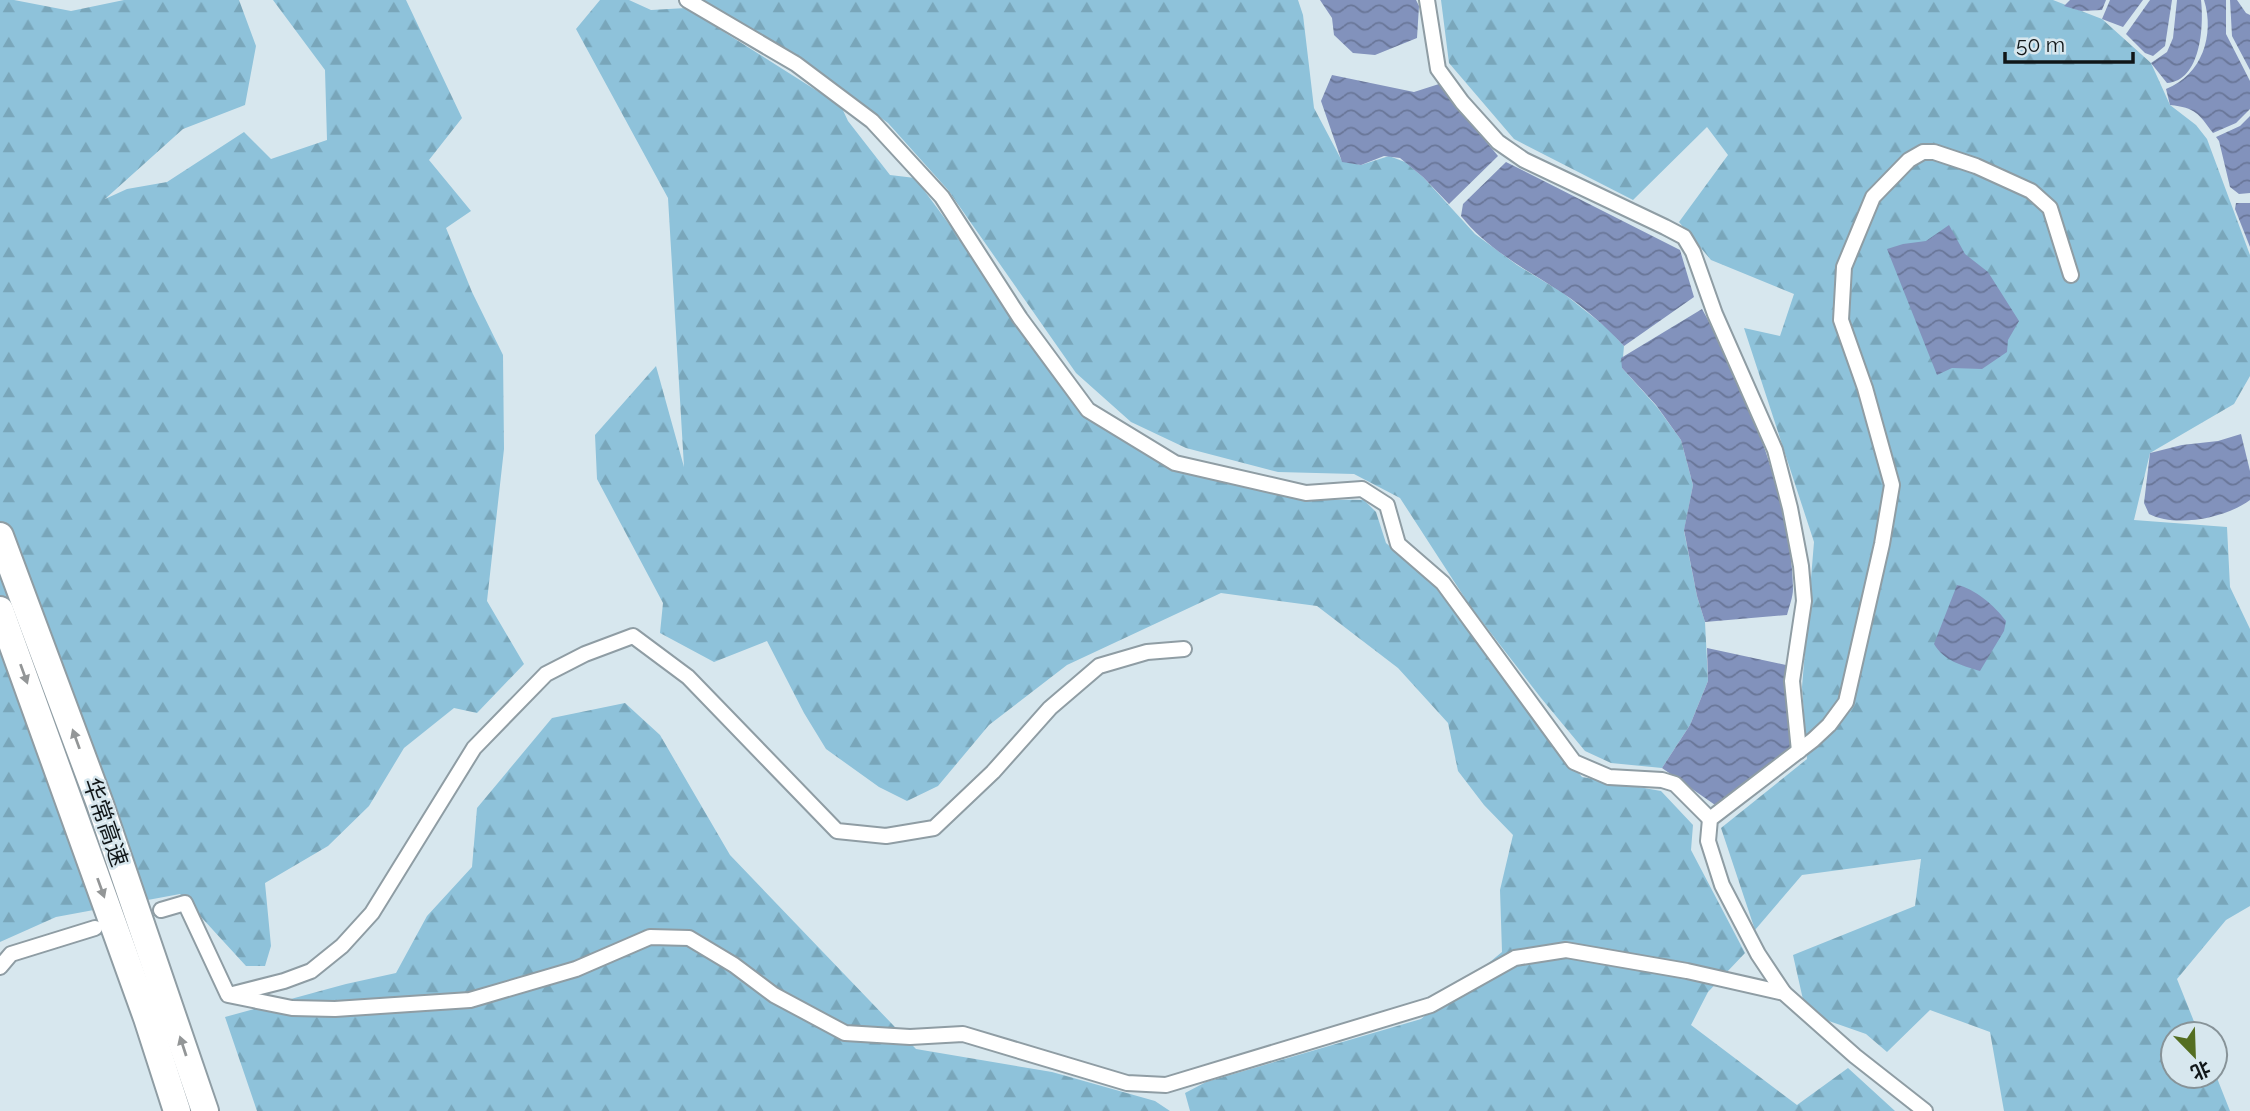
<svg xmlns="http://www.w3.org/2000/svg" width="2250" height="1111" viewBox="0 0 2250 1111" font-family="Raleway,'Noto Sans SC',sans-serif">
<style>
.forest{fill:url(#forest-firs)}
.water{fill:url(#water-waves)}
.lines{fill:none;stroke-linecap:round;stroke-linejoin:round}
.street-casing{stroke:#8f9da4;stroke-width:18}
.highway-casing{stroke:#8f9da4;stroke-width:30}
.street{stroke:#fff;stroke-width:14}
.highway{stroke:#fff;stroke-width:26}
.oneway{fill:#939697}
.labels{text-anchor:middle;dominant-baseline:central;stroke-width:5;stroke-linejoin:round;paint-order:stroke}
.street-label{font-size:23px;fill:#101618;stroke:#d7e7ee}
</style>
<defs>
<pattern id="forest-firs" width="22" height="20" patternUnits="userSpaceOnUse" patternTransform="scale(1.75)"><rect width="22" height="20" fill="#8ec2da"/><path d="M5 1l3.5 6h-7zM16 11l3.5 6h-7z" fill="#79a6ba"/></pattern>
<pattern id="water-waves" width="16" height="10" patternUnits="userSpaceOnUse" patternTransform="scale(1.75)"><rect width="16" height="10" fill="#8292bc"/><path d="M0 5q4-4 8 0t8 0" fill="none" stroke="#697698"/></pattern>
</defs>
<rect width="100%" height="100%" fill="#d7e7ee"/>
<g class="forest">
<polygon points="0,0 14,0 71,11 124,0 239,0 256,46 245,105 183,129 105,199 127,189 167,182 244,132 271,159 327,140 325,70 273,0 406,0 462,118 429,160 471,211 446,228 472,292 503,355 504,449 487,601 524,664 477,713 454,708 404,748 369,806 328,846 265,883 271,946 265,966 246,966 180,894 56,917 0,942"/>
<polygon points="600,0 629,0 651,10 686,8 841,106 848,121 890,175 915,178 974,258 1078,411 1174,471 1303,499 1364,500 1376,512 1386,543 1434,585 1532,717 1582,777 1661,791 1693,825 1691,850 1745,953 1708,992 1691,1025 1797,1105 1848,1068 1895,1111 1190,1111 1185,1093 1206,1082 1421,1019 1502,952 1500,890 1513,835 1484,805 1458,771 1448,723 1398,668 1317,606 1221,593 1067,665 989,725 938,786 907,801 879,787 826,749 804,713 767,641 714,662 660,633 663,603 597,479 595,435 656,366 684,467 668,198 576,29"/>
<polygon points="699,0 1298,0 1303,15 1314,108 1342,161 1361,165 1389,156 1405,162 1423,177 1475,234 1517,265 1563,293 1607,328 1624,346 1622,368 1657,407 1681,440 1693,485 1684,531 1697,596 1705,622 1708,681 1690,725 1662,768 1611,763 1585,751 1541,698 1470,606 1400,498 1354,474 1278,472 1186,448 1131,422 1076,373 948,190 888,123 793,55"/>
<polygon points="1441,0 2053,0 2102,19 2151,63 2170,105 2196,125 2207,139 2250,255 2250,376 2234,404 2150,453 2134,520 2227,527 2230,587 2250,629 2250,906 2226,920 2177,979 2199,1034 2173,1034 2173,1076 2215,1076 2215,1073 2230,1111 2004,1111 1990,1032 1930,1010 1887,1052 1866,1034 1806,1013 1793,955 1915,906 1921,859 1802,875 1755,930 1721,828 1807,759 1802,687 1814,542 1744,328 1780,336 1794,294 1711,260 1679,222 1728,155 1707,127 1633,200 1514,139 1449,63"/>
<polygon points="625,703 660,735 730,855 916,1049 1052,1072 1155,1101 1170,1111 257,1111 225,1017 346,984 396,973 427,916 472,867 477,808 552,718"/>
</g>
<g class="water">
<polygon points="1320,0 1416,0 1419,6 1417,38 1375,55 1353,53 1334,35 1332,18"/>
<polygon points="2070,0 2106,0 2102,10 2081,11 2064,6"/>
<polygon points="2110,0 2143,0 2123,27 2102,19"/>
<polygon points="2150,0 2172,0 2165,46 2153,56 2145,53 2126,34"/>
<path d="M2177,0h24c3,26 0,81 -34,83l-16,-20 16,-11 6,-14z"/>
<path d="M2204,0h22v34l24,47v28l-14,14 -23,10c-15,-20 -17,-25 -43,-28l-4,-16c36,-14 49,-54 38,-89z"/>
<polygon points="2230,0 2237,0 2246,13 2250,15 2250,70 2232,36"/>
<polygon points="1332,75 1414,92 1439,84 1498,156 1449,204 1423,177 1400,158 1384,156 1361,165 1342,162 1321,101"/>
<polygon points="2250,116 2250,193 2239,194 2230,187 2219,141 2216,137 2240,126"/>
<path d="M1506,162l174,88 14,47 -70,49c-19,-20 -40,-39 -63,-54 -35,-23 -73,-42 -100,-76l2,-12z"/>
<polygon points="2236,203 2250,203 2250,247 2235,209"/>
<polygon points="1949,225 1965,254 1988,272 2019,321 2008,340 2007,352 1982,369 1952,368 1937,375 1887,249 1903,244 1926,241"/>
<path d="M1702,309c43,76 90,192 91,280 0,8 -4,18 -6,26l-82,7 -8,-26 -13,-66 9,-45 -12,-45 -25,-35 -34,-37 -1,-10z"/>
<path d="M2241,434l9,37v29c-24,18 -74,28 -101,14l-5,-11 6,-50 32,-8 36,-4z"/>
<path d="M1957,585c17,3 38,21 49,36l-2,10 -24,40c-19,-6 -36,-10 -46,-27z"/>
<polygon points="1707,648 1786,665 1787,704 1795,746 1718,807 1662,768 1690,725 1708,681"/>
</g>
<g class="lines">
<defs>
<g id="street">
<polyline points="687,0 796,64 872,121 942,197 1020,318 1088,410 1175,463 1306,493 1362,489 1387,505 1398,544 1443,583 1574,762 1609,777 1662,780 1675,784 1710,819"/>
<polyline points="1427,0 1438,69 1462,102 1498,142 1524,160 1665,227 1684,237 1693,252 1715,314 1775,450 1790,508 1801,566 1804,601 1792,681 1799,751"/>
<polyline points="161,910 185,903 228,995 292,1008 335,1009 470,1000 576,969 650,937 689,938 734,965 774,995 845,1033 910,1037 963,1034 1127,1083 1166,1085 1431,1005 1515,958 1566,950 1687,971 1784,993 1855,1056 1925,1111"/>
<polyline points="0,967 11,954 95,928"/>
<polyline points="1784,993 1758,954 1722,885 1708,841 1710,819 1813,740 1829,725 1846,702 1882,544 1892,485 1865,388 1841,320 1844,267 1873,197 1909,160 1923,152 1934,152 1976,166 2031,191 2050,208 2071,275"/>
<polyline points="233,994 284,981 311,971 342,946 372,913 474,748 546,674 585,654 633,636 688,677 837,831 886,836 934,828 993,772 1050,708 1099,666 1147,652 1184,649"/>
</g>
<g id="highway">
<polyline points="0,536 100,804 205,1111"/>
<polyline points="0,610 147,1018 177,1111"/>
</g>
</defs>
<use href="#street" class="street-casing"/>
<use href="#highway" class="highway-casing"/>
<use href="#street" class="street"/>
<use href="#highway" class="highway"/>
</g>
<defs><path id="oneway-solid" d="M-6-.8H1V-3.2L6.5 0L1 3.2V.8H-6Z" transform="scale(1.75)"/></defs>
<g class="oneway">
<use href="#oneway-solid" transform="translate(24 674) rotate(70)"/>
<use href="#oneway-solid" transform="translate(76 739) rotate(-110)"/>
<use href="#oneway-solid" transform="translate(101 888) rotate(70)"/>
<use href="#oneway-solid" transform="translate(183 1046) rotate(-108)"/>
</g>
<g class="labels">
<g class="street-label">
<text transform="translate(106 822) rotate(71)">华常高速</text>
</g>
</g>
<g transform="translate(2194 1055) rotate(157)"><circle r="33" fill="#d7e7ee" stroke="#879398" stroke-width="2"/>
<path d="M0-5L12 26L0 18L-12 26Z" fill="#546e21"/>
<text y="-10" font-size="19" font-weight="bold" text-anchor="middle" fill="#101618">北</text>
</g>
<path d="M2005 52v10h128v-10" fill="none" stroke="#101618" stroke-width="3.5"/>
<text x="2016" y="52" font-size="21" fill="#101618" stroke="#d7e7ee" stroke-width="5" paint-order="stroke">50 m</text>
</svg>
